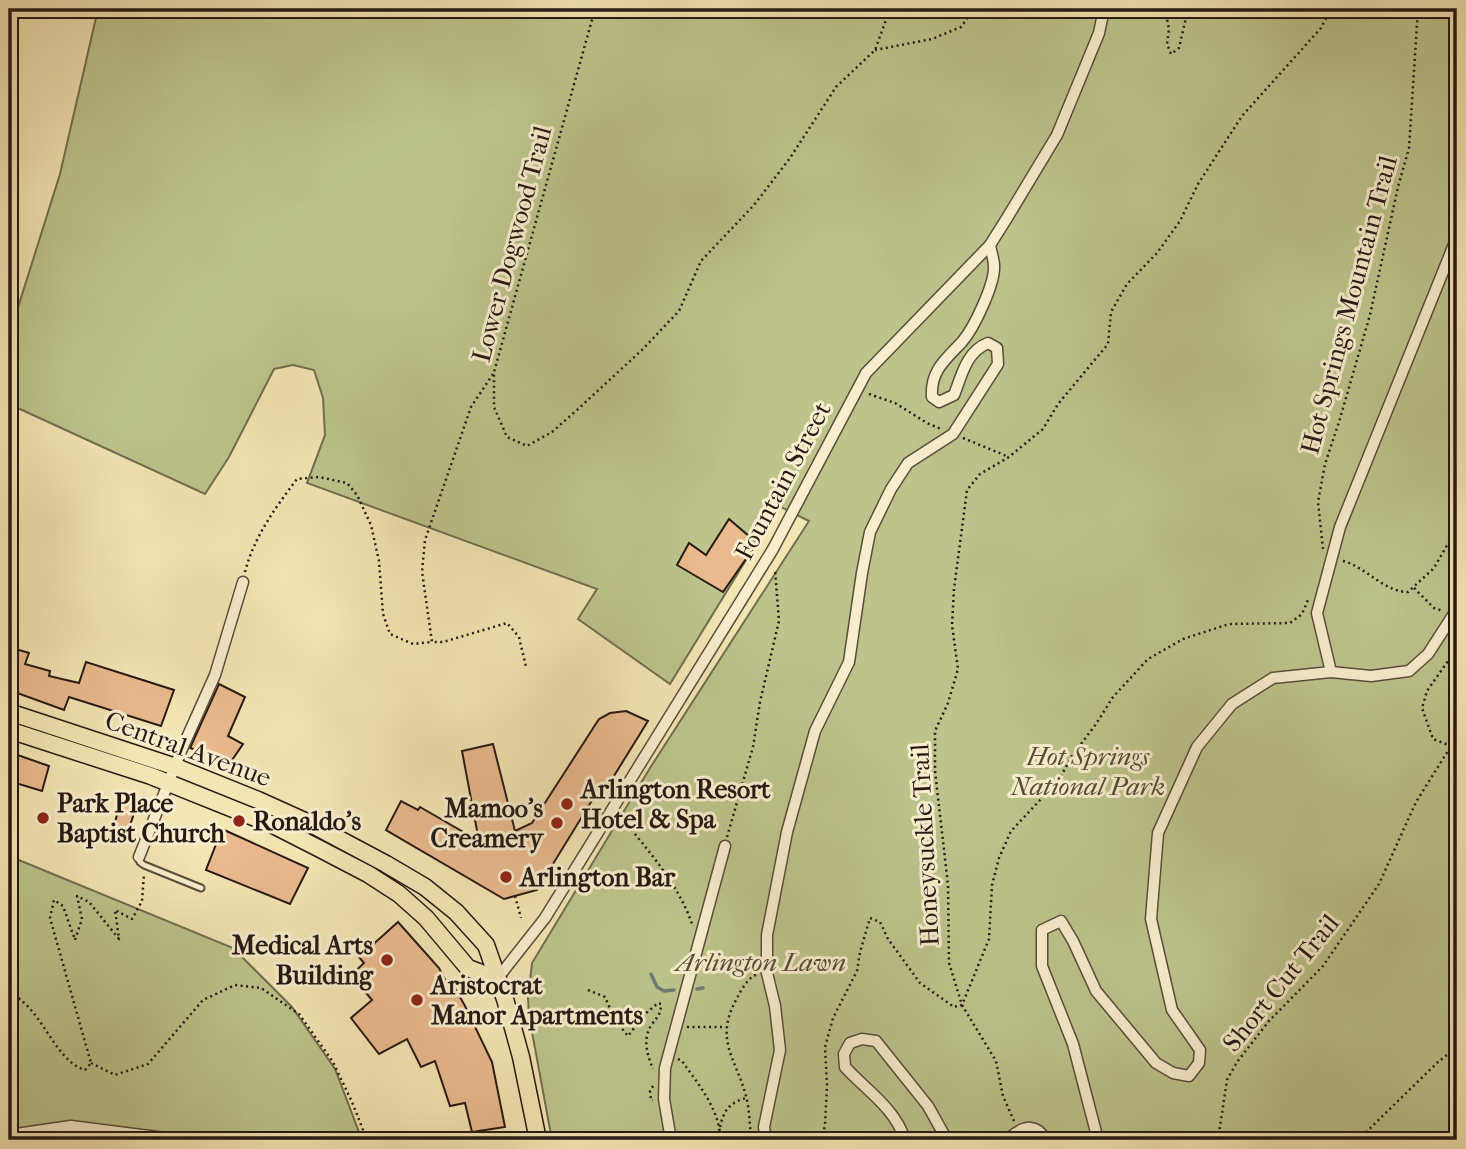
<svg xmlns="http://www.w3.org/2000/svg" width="1466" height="1149" viewBox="0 0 1466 1149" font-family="'IM FELL French Canon',serif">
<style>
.green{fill:#bcc48c;stroke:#716e50;stroke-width:2}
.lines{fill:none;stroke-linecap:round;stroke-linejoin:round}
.stream{stroke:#6f7b76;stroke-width:3.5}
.building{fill:#eaba8e;stroke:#261914;stroke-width:2}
.lane-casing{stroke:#5a4c3c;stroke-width:9}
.street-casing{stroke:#5a4c3c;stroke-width:13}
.primary-casing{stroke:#261914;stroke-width:19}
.path{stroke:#261914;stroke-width:2.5;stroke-dasharray:2 3.5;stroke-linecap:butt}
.lane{stroke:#f8eece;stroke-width:5}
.street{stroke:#f8eece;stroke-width:10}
.primary{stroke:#f4e5b4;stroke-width:16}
.poi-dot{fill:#8f2418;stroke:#f8eece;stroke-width:2.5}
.labels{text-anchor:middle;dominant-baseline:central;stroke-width:6;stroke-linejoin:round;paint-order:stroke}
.street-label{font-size:26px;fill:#261914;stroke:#f8eece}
.park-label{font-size:26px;font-style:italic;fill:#534c38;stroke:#f8eece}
.poi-label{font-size:26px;font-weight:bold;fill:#261914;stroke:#f8eece;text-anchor:start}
</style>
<rect width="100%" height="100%" fill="#f4e5b4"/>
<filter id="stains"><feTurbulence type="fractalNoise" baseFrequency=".00286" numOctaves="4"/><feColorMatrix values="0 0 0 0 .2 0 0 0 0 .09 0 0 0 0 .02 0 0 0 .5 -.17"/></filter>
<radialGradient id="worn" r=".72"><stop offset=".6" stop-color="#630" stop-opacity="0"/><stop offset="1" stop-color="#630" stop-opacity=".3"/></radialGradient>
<g class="green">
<polygon points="98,9 1457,9 1457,1140 552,1140 529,1016 528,998 532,963 650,768 809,521 779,506 670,684 578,619 597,589 307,483 325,435 323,398 314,370 293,365 274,369 229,457 205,494 9,404 9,336 60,174"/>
<polygon points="9,856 233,948 292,1007 335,1069 362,1140 9,1140"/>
</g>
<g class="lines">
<g class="stream">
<polyline points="651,974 657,987 664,991 674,990"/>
<polyline points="697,989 703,988"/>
</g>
</g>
<g class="building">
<polygon points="729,519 757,543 723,592 677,565 689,543 706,555"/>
<polygon points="9,647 29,653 25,664 50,671 49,676 79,683 86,662 174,690 161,726 69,697 64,710 9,690"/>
<polygon points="219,684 245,697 228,736 243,744 230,763 190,748"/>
<polygon points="626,711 648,721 604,792 599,789 537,890 504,899 386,830 401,801 418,810 420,807 479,841 462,751 493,744 515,831 532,823 599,719 610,713"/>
<polygon points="9,752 49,766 42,791 9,781"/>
<polygon points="122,799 137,804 126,838 116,835 118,830 113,828"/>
<polygon points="222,829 308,868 290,904 206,870"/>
<polygon points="398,922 439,968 452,993 456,990 465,1006 492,1062 505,1127 472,1132 465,1103 450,1106 435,1061 421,1067 407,1039 379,1054 351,1018 372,1000 351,975 364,963 359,957"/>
</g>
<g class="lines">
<defs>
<polyline id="lane" points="139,857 140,862 144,865 201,888"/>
<g id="street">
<polyline points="1331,672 1317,613 1340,527 1457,237"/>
<polyline points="139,857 181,751 215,675 243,582"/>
<polyline points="497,979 545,918 773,549 866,373 990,245 1007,218 1057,135 1099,33 1104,9"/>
<polyline points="9,1135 71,1126 181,1140"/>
<polyline points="671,1140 664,1099 665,1068 725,846"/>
<path d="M766,1140l-2,-13 16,-77 -5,-44 -8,-33v-38l20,-103 28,-101 34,-69 13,-89 8,-41 21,-43 17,-26 45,-29 45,-70 -1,-16 -9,-5c-22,9 -26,32 -34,52l-15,7 -7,-5c-2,-26 14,-38 30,-55 12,-14 33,-58 32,-76 0,-7 -3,-14 -4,-21"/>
<path d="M905,1140c-10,-32 -38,-49 -60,-73l-1,-13 6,-11 12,-4 14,2 52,65 19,34"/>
<path d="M1012,1140v-4c13,-11 25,-12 34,4"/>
<polyline points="1098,1140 1073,1044 1042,966 1042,930 1061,921 1073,941 1096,991 1156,1063 1173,1073 1189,1076 1199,1063 1200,1050 1172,1010 1151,919 1158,833 1197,747 1232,704 1273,678 1331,672 1371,676 1409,671 1428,654 1457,609"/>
</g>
<g id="primary">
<polyline points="9,712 176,767 258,800 309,823 386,864 425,887 456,912 486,945 505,999 521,1057 538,1140"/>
<polyline points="9,730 151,776 273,825 320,849 368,874 399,894 426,918 468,968 497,979"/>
</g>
</defs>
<use href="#lane" class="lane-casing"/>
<use href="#street" class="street-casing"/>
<use href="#primary" class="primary-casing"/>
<g class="path">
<polyline points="595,9 494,372 494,407 507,437 527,446 552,432 577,410 643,349 679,311 701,261 754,205 790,158 836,87 875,50 890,9"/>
<polyline points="1165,9 1169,29 1167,44 1171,54 1179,48 1188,9"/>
<polyline points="875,50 932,39 961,27 974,9"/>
<polyline points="493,374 471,407 425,540 422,572 432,642 443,642 507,623 519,637 526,667"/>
<polyline points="869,394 895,403 927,423 941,429"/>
<polyline points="963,438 1009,457"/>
<polyline points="1323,549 1318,502 1325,464 1339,422 1370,315 1398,187 1409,148 1418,9"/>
<path d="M1343,561c23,6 41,31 65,31l26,-24 23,-40"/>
<path d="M245,572c9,-35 30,-64 52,-93l22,-2 28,6 10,12 14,30 8,36 4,53 7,20 23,10 18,-2"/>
<polyline points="1414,588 1434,608 1443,611"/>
<polyline points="1457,648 1427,691 1422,708 1433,739 1451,746 1457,744"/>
<path d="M621,817c26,32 58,68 71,107"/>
<polyline points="727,837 753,747 760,702 779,621 775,570"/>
<polyline points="515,896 521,918"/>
<path d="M588,990l17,7 10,23 13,16 17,-22 13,-11 3,1c0,10 -3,12 -9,20 -10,15 -5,30 1,45"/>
<path d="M9,993c33,13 44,67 76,77l6,-7 -41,-145 4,-18 9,6 12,34 7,-21 -5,-23 12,6 30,37 -4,-29 17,9 10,-18 2,-27"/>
<polyline points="687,1027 725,1027"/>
<path d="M678,1059l4,2c16,23 39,50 38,79"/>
<polyline points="91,1063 115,1075 148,1064 203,1000 235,985 261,988 299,1014 333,1062 352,1102 367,1140"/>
<polyline points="653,1086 650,1091 651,1100 653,1100"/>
<polyline points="1014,1121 1003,1096 996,1061 962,1005 949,963 948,885 935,771 935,731 948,703 958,669 952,625 954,589 967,490 980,474 1009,457 1043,429 1058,404 1108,344 1111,312 1127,284 1157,253 1180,221 1198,184 1242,116 1321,28 1331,9"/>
<path d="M720,1127c4,-17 9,-24 26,-29"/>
<path d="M752,1140c-3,-14 -2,-30 -6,-44 -11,-40 -32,-56 -9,-98 5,-9 11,-21 21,-24"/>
<polyline points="822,1140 825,1125 827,1085 825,1047 833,1018 857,971 860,952 870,918 880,922 888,939 920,983 954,1007 962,1005 989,939 992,885 999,858 1011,831 1058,781 1072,756 1096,724 1113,697 1148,659 1183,639 1229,624 1290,623 1302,614 1308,600"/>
<polyline points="1218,1140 1227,1080 1237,1062 1269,1021 1323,966 1379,884 1416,802 1451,746"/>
<polyline points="1358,1140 1438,1062 1457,1047"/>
<polyline points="1448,1140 1457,1128"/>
</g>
<use href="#lane" class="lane"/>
<use href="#street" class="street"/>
<use href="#primary" class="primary"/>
</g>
<g class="poi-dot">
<circle cx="567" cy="804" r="7"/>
<circle cx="43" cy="818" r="7"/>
<circle cx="239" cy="821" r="7"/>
<circle cx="557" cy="823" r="7"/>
<circle cx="506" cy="877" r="7"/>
<circle cx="387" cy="960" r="7"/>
<circle cx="417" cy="1000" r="7"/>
</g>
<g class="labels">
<g class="street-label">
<text transform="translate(512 244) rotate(-75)">Lower Dogwood Trail</text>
<text transform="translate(1349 305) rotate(-75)">Hot Springs Mountain Trail</text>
<text transform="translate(783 481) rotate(-62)">Fountain Street</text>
<text transform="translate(188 749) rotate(20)">Central Avenue</text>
<text transform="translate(925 845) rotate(-93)">Honeysuckle Trail</text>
<text transform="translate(1281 983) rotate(-51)">Short Cut Trail</text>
</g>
<g class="park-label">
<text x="1088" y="756">Hot Springs<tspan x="1088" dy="30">National Park</tspan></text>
<text x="761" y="962">Arlington Lawn</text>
</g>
<g class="poi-label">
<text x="581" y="789">Arlington Resort<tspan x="581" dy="30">Hotel &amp; Spa</tspan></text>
<text x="57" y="803">Park Place<tspan x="57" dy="30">Baptist Church</tspan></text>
<text x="543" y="808" text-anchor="end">Mamoo's<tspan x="543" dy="30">Creamery</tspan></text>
<text x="253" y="821">Ronaldo's</text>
<text x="520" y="877">Arlington Bar</text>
<text x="373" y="945" text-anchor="end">Medical Arts<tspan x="373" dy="30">Building</tspan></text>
<text x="431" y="985">Aristocrat<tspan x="431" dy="30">Manor Apartments</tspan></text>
</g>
</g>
<rect width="1466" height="1149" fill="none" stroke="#f4e5b4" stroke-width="35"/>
<rect x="10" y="10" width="1445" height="1128" fill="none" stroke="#261914" stroke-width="3.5"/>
<rect x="18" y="18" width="1431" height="1114" fill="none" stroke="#261914" stroke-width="2"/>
<rect width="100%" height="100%" filter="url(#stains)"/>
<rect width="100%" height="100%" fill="url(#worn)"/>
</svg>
